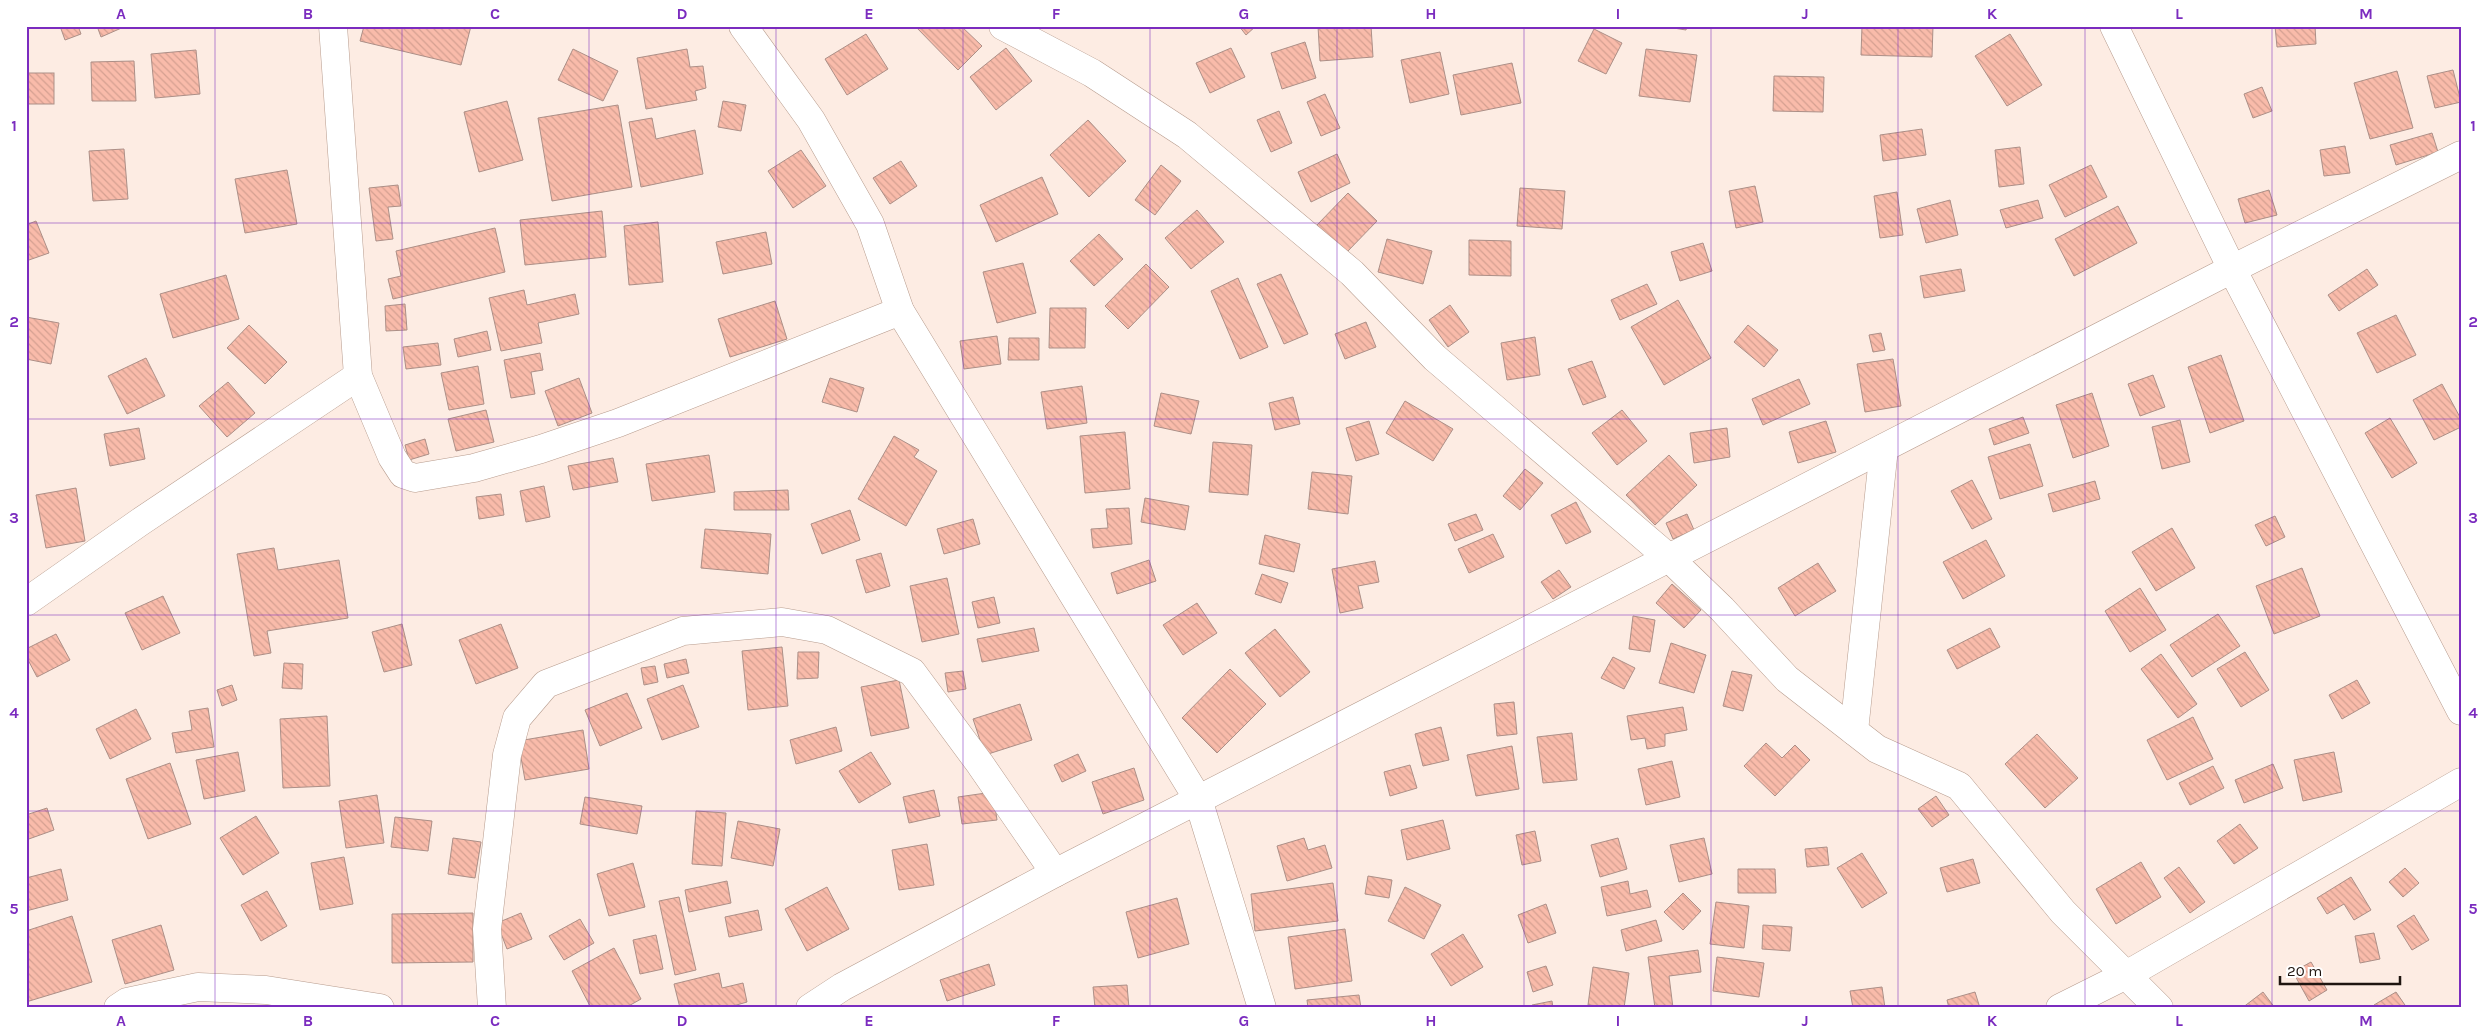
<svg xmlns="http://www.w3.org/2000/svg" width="2487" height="1034" viewBox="0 0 2487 1034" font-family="Karla,sans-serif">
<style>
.building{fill:url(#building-back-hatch);stroke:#ac8f87}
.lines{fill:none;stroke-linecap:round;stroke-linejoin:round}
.minor-casing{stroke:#b79c8e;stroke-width:29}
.minor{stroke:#fff;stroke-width:28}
.grid{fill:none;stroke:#7b2cbf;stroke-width:1;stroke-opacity:0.55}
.neatline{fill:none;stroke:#7b2cbf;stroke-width:2}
.grid-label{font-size:16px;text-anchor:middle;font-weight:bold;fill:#7b2cbf}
</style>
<defs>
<pattern id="building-back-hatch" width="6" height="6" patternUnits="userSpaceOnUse" patternTransform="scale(1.25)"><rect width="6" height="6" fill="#f9bbaa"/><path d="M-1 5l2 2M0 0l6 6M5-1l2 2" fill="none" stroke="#d5a091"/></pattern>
</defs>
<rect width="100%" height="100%" fill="#fdece3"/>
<g class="building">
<polygon points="60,26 78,26 81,34 65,40"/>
<polygon points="97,26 126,26 101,37"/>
<polygon points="364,26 471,26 461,65 360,41"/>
<polygon points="915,26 961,26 982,46 958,70"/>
<polygon points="1239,26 1256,26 1246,35"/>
<polygon points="1318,26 1371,26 1373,57 1320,61"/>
<polygon points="1661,26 1687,26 1686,30"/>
<polygon points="1862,26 1933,26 1932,57 1861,55"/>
<polygon points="2275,26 2315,26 2316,44 2277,47"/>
<polygon points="1594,29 1622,43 1606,74 1578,61"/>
<polygon points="866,34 888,69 847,95 825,59"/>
<polygon points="2010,34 2042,85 2007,106 1975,56"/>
<polygon points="1305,42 1316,78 1282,89 1271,53"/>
<polygon points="1006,48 1032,81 996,110 970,77"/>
<polygon points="1231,48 1245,77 1210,93 1196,63"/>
<polygon points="573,49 618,71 603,101 558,80"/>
<polygon points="687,49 690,67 703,66 706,88 695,91 697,100 646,109 637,58"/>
<polygon points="1646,49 1697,55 1690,102 1639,96"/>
<polygon points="196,50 200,94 155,98 151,54"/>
<polygon points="1440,52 1449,94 1410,103 1401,60"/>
<polygon points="134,61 136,101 92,101 91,62"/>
<polygon points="1512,63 1521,103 1461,115 1453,75"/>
<polygon points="2453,70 2461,102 2435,108 2427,76"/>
<polygon points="2397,71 2413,128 2370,139 2354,83"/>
<rect x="26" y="73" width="28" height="31"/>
<polygon points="1774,76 1824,77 1823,112 1773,111"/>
<polygon points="2262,87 2272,111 2253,118 2244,94"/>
<polygon points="1325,94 1340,128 1321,136 1307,102"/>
<polygon points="507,101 523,160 479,172 464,112"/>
<polygon points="723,101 746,105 741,131 718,127"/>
<polygon points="618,105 632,187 552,201 538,118"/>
<polygon points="1279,111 1292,143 1271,152 1257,120"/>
<polygon points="652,118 656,139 695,130 703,174 641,187 629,122"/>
<polygon points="1088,120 1126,161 1089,197 1050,155"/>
<polygon points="1922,129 1926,155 1883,161 1880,135"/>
<polygon points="2432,133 2438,152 2396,165 2390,145"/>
<polygon points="2345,146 2350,173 2324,176 2320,150"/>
<polygon points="2020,147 2024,184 1999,187 1995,150"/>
<polygon points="124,149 128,199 93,201 89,151"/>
<polygon points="801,150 826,186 793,208 768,171"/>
<polygon points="1337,154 1350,183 1311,202 1298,172"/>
<polygon points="901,161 917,186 890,204 873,178"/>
<polygon points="1161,165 1181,181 1155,215 1135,200"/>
<polygon points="2091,165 2107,197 2065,217 2049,185"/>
<polygon points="287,170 297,224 245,233 235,179"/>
<polygon points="1042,177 1058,214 996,242 980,205"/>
<polygon points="398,185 401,206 388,207 393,239 376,241 369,188"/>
<polygon points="1755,186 1763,222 1736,228 1729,191"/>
<polygon points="1520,188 1565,191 1562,229 1517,226"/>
<polygon points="2269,190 2277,215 2245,223 2238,199"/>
<polygon points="1897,192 1903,235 1880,238 1874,196"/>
<polygon points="1348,193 1377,221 1346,253 1317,225"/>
<polygon points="1950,200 1958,235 1926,243 1917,209"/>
<polygon points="2038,200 2043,218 2006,228 2000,210"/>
<polygon points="2118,206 2137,243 2074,276 2055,239"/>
<polygon points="1197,210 1224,242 1191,269 1165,238"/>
<polygon points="602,211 606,257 525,265 520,220"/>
<polygon points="36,221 49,253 26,261 26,225"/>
<polygon points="658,222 663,282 629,285 624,226"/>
<polygon points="495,228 505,272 393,299 388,279 401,276 396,251"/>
<polygon points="766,232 772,264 723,274 716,242"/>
<polygon points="1099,234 1123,259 1094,286 1070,261"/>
<polygon points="1387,239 1432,251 1423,284 1378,272"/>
<polygon points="1469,240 1511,241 1511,276 1469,275"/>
<polygon points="1703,243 1712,271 1680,281 1671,252"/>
<polygon points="1023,263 1036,313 997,323 983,272"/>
<polygon points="1146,264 1169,287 1128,329 1105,306"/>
<polygon points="1961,269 1965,291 1924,298 1920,276"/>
<polygon points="2367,269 2378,285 2339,311 2328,295"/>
<polygon points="1281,274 1308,334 1284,344 1257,284"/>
<polygon points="226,275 239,319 173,338 160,294"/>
<polygon points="1238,278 1268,347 1240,359 1211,291"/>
<polygon points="1647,284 1657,304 1620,320 1611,300"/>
<polygon points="524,290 527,305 575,294 579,314 538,323 542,343 501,351 489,298"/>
<polygon points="1678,300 1711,358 1664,385 1631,327"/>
<polygon points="775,301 787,339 730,357 718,319"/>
<polygon points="405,304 407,330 386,331 385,306"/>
<polygon points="1450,305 1469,332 1448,347 1429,320"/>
<polygon points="1050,308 1086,308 1085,348 1049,348"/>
<polygon points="2396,315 2416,355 2377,373 2357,333"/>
<polygon points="26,317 59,323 51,364 26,359"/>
<polygon points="1366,322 1376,347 1345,359 1335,334"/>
<polygon points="249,325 287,362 265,384 227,348"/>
<polygon points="1748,325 1778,350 1764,367 1734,342"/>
<polygon points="487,331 491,350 458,357 454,339"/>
<polygon points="1881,333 1885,350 1873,352 1869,335"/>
<polygon points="997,336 1001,364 964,369 960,341"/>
<polygon points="1535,337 1540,375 1507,380 1501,343"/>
<polygon points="1009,338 1039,338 1039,360 1008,360"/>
<polygon points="438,343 441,365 406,369 403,347"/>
<polygon points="540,353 543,370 531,372 535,394 511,398 504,360"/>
<polygon points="2221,355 2244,421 2210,433 2188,367"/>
<polygon points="146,358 165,396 127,414 108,376"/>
<polygon points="1893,359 1901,406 1865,412 1857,364"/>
<polygon points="1592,361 1606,397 1583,405 1568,369"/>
<polygon points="478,366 484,404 449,410 441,373"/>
<polygon points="2153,375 2165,407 2140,416 2128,384"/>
<polygon points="579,378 592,413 558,426 545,391"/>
<polygon points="830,378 864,388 857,412 822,402"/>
<polygon points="1799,379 1810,404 1763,425 1752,399"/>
<polygon points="228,382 255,413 227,437 199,406"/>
<polygon points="2442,384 2461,419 2461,427 2434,440 2413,400"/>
<polygon points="1082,386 1087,423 1047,429 1041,392"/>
<polygon points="1161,393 1199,401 1191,434 1154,426"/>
<polygon points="2092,393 2109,446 2073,458 2056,405"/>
<polygon points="1293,397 1300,424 1275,430 1269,403"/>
<polygon points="1405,401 1453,429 1433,461 1386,433"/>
<polygon points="486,410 494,442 456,451 448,419"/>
<polygon points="1622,410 1647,441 1617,465 1592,433"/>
<polygon points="2023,417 2029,433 1994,445 1989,429"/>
<polygon points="2390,418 2417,463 2392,478 2365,433"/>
<polygon points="2180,420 2190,462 2162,469 2152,427"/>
<polygon points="1369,421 1379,454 1356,461 1346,428"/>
<polygon points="1826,421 1836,452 1798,463 1789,432"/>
<polygon points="139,428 145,459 110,466 104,434"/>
<polygon points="1727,428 1730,457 1694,463 1690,433"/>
<polygon points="1125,432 1130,489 1085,493 1080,436"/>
<polygon points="894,436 919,450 914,457 937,471 906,526 858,499"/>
<polygon points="425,439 429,454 409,460 405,445"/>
<polygon points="1213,442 1252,445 1248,495 1209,492"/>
<polygon points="2030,444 2043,486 2000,499 1988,457"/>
<polygon points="709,455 715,492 652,501 646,464"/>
<polygon points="1669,455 1697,485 1655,525 1626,495"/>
<polygon points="613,458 618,482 573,490 568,466"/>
<polygon points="1525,469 1543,483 1520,510 1503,496"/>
<polygon points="1312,472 1352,476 1348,514 1308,509"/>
<polygon points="1972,480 1992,519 1972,529 1951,491"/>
<polygon points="2095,481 2100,499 2053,512 2048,494"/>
<polygon points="544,486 550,517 526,522 520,491"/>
<polygon points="76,488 85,541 46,548 36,495"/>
<polygon points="788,490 789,510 734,510 734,492"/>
<polygon points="501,494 504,515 479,519 476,497"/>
<polygon points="1145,498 1189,506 1185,530 1141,522"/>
<polygon points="1576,502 1591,532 1566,544 1551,515"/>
<polygon points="1129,508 1132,544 1093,548 1091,529 1108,528 1106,509"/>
<polygon points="850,510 860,540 822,554 811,524"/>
<polygon points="1476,514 1483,530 1455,541 1448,524"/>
<polygon points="1687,514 1694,530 1673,539 1666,523"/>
<polygon points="2275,516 2285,537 2266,546 2255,525"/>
<polygon points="973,519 980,544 944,554 937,529"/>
<polygon points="2172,528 2195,568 2156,591 2132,552"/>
<polygon points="705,529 771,534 768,574 701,568"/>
<polygon points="1493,534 1504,557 1469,573 1458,549"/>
<polygon points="1265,535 1300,544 1294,572 1259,564"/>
<polygon points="1986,540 2005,576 1963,599 1943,562"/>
<polygon points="274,548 278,570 339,560 348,618 267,631 271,653 254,656 237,554"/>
<polygon points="881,553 890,586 866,593 856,560"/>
<polygon points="1149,560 1156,581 1117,594 1111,573"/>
<polygon points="1375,561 1379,582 1358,586 1363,608 1340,613 1332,569"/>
<polygon points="1818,563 1836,591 1795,616 1778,588"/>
<polygon points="2302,568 2320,616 2274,634 2256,586"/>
<polygon points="1559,570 1571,587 1553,599 1541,582"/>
<polygon points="1262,574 1288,583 1281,603 1255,594"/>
<polygon points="947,578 959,634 922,642 910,586"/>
<polygon points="1672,584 1701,610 1684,628 1656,603"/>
<polygon points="2140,588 2166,630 2130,652 2105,611"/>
<polygon points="163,596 180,633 142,650 125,613"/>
<polygon points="994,597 1000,623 978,628 972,602"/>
<polygon points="1197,603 1217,633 1183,655 1163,625"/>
<polygon points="2218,614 2240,646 2192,677 2170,645"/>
<polygon points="1633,616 1655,620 1650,652 1629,649"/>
<polygon points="402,624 412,665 384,672 372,632"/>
<polygon points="501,624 518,668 476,684 459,640"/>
<polygon points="1034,628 1039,651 982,662 977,639"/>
<polygon points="1990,628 2000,647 1957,669 1947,650"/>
<polygon points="1275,629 1310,672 1280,697 1245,653"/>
<polygon points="56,634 70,660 37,677 26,656 26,649"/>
<polygon points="1671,643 1706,655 1694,693 1659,683"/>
<polygon points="782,647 788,706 748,710 742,651"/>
<polygon points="798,652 819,652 818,678 797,679"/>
<polygon points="2245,652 2269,690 2241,707 2217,669"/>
<polygon points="2161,654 2197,704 2178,718 2141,669"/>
<polygon points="1613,657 1635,668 1624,689 1601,678"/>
<polygon points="686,659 689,673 667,678 664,664"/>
<polygon points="284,663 303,664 302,689 282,688"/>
<polygon points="655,666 658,682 644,685 641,668"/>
<polygon points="1230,669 1266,704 1217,753 1182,718"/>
<polygon points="963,671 966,689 948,692 945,673"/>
<polygon points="1732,671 1752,675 1743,711 1723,706"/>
<polygon points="899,680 909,728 871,736 861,687"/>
<polygon points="2357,680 2370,703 2342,719 2329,695"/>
<polygon points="232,685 237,700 222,706 217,690"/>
<polygon points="683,685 699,727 662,740 647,699"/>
<polygon points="627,693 642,728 600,746 585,710"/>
<polygon points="1514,702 1517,734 1497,736 1494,704"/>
<polygon points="1020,704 1032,740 985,755 973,719"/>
<polygon points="1683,707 1687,730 1665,734 1665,746 1647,749 1645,738 1631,740 1627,716"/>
<polygon points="208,708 214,747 176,753 172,733 192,730 189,711"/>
<polygon points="136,709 151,739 110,759 96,729"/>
<polygon points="327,716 330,786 283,788 280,719"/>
<polygon points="2193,717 2213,759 2167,780 2147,740"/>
<polygon points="836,727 842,751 796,764 790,740"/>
<polygon points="1441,727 1449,760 1423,766 1415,734"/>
<polygon points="583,730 589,769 525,780 518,741"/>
<polygon points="1572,733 1577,780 1543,783 1537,737"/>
<polygon points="2037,734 2078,778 2045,808 2005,764"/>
<polygon points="1766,743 1782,758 1795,745 1810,760 1775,796 1744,766"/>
<polygon points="1512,746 1519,789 1476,796 1467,755"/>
<polygon points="238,752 245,791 204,799 196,760"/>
<polygon points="871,752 891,784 859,803 839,771"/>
<polygon points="2334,752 2342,792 2303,801 2294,760"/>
<polygon points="1078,754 1086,771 1062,782 1054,765"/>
<polygon points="1672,761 1680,797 1646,805 1638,769"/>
<polygon points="170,763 191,824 148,839 126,779"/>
<polygon points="2273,764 2283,788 2244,803 2235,780"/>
<polygon points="1410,765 1417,788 1390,796 1384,772"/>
<polygon points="2213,766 2224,788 2190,805 2179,783"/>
<polygon points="1134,768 1144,800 1103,814 1092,782"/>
<polygon points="934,790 940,816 909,823 903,797"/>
<polygon points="993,792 997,820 962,824 958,797"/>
<polygon points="377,795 384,843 346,848 339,801"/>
<polygon points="1936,796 1949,815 1932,827 1918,809"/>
<polygon points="585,797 642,806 637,834 580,824"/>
<polygon points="47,808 54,830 26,840 26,815"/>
<polygon points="696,811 726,813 722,866 692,864"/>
<polygon points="256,816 279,853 243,875 220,838"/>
<polygon points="395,817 432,821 428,851 391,847"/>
<polygon points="1443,820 1450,849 1407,860 1401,830"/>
<polygon points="738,821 780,829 773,866 731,858"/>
<polygon points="2240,824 2258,848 2234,864 2217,841"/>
<polygon points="1535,831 1541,861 1522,865 1516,835"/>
<polygon points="453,838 481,842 475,878 448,874"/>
<polygon points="1304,838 1308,850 1325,845 1332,868 1287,881 1277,846"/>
<polygon points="1618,838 1627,869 1600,877 1591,845"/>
<polygon points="1704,838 1712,874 1679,882 1670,845"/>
<polygon points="927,844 934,885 899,890 892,850"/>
<polygon points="1827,847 1829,865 1807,867 1805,849"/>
<polygon points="1862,853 1887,893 1862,908 1837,868"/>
<polygon points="344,857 353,904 320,910 311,863"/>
<polygon points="1973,859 1980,883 1947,892 1940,868"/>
<polygon points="2141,862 2161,897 2116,924 2096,889"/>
<polygon points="633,863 645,907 609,916 597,874"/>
<polygon points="2179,867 2205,902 2190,913 2164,878"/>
<polygon points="2405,868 2419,883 2403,897 2389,882"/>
<polygon points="61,869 68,900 26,911 26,878"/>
<polygon points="1738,869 1775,869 1776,893 1738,893"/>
<polygon points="1368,876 1392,880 1389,898 1365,894"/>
<polygon points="2351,877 2371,910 2354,920 2344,904 2327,914 2317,898"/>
<polygon points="727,881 731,903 689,912 685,890"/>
<polygon points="1628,881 1630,894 1647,890 1651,907 1607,916 1601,887"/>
<polygon points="1333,883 1338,921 1255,931 1251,894"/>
<polygon points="827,887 849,929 807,951 785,909"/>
<polygon points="1405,887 1441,905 1424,939 1388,921"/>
<polygon points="267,891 287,926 261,941 241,905"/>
<polygon points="1683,893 1701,911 1683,930 1664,912"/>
<polygon points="679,897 696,970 675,975 659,901"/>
<polygon points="1177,898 1189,944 1138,958 1126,912"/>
<polygon points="1716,902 1749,906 1744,948 1710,944"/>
<polygon points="1546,904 1556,933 1528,943 1518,915"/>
<polygon points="758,910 762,930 729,937 725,917"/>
<polygon points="473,913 473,962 392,963 392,914"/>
<polygon points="521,913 532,939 507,949 497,923"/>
<polygon points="2414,915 2429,940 2412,950 2397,926"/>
<polygon points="72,916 92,982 26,1002 26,931"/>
<polygon points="580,919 594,943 564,960 549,936"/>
<polygon points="1656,920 1662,941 1626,951 1621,930"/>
<polygon points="161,925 174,970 125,984 112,940"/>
<polygon points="1763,925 1792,927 1790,951 1762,949"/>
<polygon points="1345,929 1352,981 1295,989 1288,937"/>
<polygon points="2374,933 2380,959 2360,963 2355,936"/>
<polygon points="1463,934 1483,967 1451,986 1431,954"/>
<polygon points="656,935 663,969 640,974 633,940"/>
<polygon points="614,948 641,999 625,1008 591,1008 572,971"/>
<polygon points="1698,950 1701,972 1669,976 1673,1008 1655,1008 1648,957"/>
<polygon points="1717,957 1764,963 1759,997 1713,991"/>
<polygon points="2311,962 2327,990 2309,1001 2293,972"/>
<polygon points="989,964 995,985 947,1001 940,980"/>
<polygon points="1546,966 1553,985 1533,992 1527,972"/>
<polygon points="1593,967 1629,973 1624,1008 1588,1005"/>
<polygon points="719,973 722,988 743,983 747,1002 726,1008 680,1008 674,984"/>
<polygon points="1127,985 1129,1008 1095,1008 1093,987"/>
<polygon points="1882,987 1885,1008 1853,1008 1850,991"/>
<polygon points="1975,992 1980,1008 1949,1008 1947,1000"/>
<polygon points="2263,992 2275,1008 2242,1008"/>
<polygon points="2396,992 2407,1008 2376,1008 2374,1005"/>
<polygon points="1359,995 1361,1008 1308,1008 1307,1000"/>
<polygon points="1552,1001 1553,1008 1533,1008 1532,1005"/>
</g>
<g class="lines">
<defs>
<g id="minor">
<polyline points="333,26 358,376 392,457 403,474 415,478 474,468 541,449 618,423 900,311"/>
<polyline points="743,26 811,120 870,224 900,311 1198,799 1262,1008"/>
<polyline points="1003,26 1092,73 1187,135 1352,273 1435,358 1669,558 1722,609 1787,679 1877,749 1959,786 2063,912 2159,1008"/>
<polyline points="2114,26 2232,269 2461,711"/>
<polyline points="26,602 140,522 358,376"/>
<polyline points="1854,731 1884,448"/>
<polyline points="118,1008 127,1002 198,987 266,990 380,1008"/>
<polyline points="492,1008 487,929 507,755 517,718 546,684 683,631 782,622 827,630 912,672 980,764 1055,873"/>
<polyline points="810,1008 842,987 1055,873 2232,269 2461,155"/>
<polyline points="2060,1008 2128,974 2461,782"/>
</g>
</defs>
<use href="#minor" class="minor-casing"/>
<use href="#minor" class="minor"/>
</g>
<path class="grid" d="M215,26v982M402,26v982M589,26v982M776,26v982M963,26v982M1150,26v982M1337,26v982M1524,26v982M1711,26v982M1898,26v982M2085,26v982M2272,26v982M26,223h2435M26,419h2435M26,615h2435M26,811h2435"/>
<rect width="2487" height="1034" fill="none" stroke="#ffffff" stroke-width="55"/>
<path d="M2280 976v8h120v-8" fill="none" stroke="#1f1510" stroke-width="2.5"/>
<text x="2287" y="976" font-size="15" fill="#1f1510" stroke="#ffffff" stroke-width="4" paint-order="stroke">20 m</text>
<rect x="28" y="28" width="2432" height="978" class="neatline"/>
<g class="grid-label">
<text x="121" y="19">A</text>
<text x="308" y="19">B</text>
<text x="495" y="19">C</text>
<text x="682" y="19">D</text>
<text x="869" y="19">E</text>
<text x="1056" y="19">F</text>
<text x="1244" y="19">G</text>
<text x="1431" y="19">H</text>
<text x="1618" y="19">I</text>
<text x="1805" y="19">J</text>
<text x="1992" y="19">K</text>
<text x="2179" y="19">L</text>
<text x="2366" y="19">M</text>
<text x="14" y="131">1</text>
<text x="2473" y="131">1</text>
<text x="14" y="327">2</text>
<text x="2473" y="327">2</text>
<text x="14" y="523">3</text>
<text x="2473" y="523">3</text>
<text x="14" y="718">4</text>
<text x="2473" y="718">4</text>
<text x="14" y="914">5</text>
<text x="2473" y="914">5</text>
<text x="121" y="1026">A</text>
<text x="308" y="1026">B</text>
<text x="495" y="1026">C</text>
<text x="682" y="1026">D</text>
<text x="869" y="1026">E</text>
<text x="1056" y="1026">F</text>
<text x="1244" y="1026">G</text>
<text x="1431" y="1026">H</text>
<text x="1618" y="1026">I</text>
<text x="1805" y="1026">J</text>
<text x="1992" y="1026">K</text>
<text x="2179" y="1026">L</text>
<text x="2366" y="1026">M</text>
</g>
</svg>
